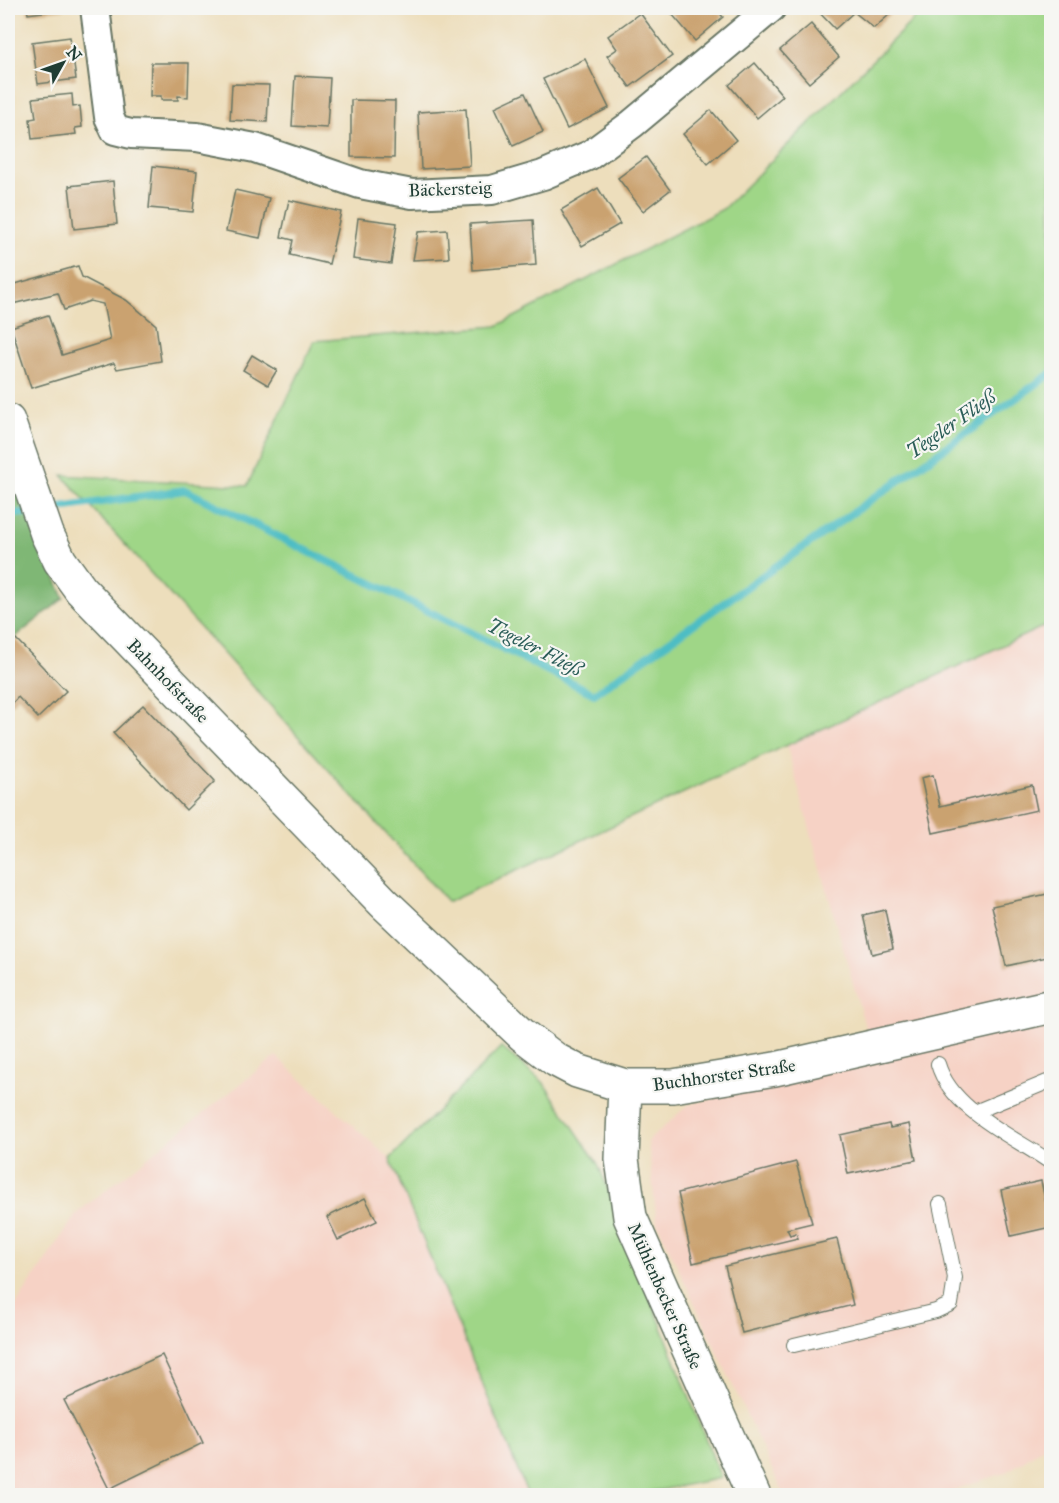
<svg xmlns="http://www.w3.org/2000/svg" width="1059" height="1503" viewBox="0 0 1059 1503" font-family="'IM FELL Great Primer',serif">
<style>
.built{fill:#f6d2c5}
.green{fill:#9fd687;stroke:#5f8a5e;stroke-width:1.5}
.forest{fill:#7fb774;stroke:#4f7a54;stroke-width:1.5}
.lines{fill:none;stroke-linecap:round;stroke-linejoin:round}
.stream{stroke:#4ebdc4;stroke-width:8}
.building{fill:#caa270}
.service-casing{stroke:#677564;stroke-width:16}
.minor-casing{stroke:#677564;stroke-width:32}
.secondary-casing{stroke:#677564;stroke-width:36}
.service{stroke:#fff;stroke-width:14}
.minor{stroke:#fff;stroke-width:28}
.secondary{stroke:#fff;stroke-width:33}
.labels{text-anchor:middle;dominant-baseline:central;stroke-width:4.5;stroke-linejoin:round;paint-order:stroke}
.street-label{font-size:18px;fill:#1f3d34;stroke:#f6f6f2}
.water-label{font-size:20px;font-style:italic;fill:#2b5d58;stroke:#f6f6f2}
</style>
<rect width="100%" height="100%" fill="#f6f6f2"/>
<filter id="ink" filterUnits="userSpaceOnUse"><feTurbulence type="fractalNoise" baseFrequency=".0167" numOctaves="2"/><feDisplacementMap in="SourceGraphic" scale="12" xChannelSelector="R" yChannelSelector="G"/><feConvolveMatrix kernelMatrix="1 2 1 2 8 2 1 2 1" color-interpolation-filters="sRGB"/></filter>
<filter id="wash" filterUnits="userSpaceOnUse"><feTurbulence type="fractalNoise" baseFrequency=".008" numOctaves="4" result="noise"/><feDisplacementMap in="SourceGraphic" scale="24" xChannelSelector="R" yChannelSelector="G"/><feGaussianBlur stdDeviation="1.35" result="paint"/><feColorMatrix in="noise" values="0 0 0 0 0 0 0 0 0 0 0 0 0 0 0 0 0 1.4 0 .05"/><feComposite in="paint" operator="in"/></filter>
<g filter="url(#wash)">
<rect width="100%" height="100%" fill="#eddebc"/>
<g class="built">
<polygon points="1051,602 1051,1442 1007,1472 939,1495 784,1495 657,1223 648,1141 688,1105 879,1054 864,1023 771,690"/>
<polygon points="276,1056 390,1159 528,1495 8,1496 8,1317 77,1213"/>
</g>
<g class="green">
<polygon points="925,8 1051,8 1051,623 448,902 62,475 247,486 314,341 497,326 723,209"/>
<polygon points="501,1047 543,1082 598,1164 721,1478 636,1495 528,1495 390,1159"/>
</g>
<polygon class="forest" points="13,477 64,598 8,643 8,478"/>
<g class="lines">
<g class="stream">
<polyline points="46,510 185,490 594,694 1052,373"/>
<polyline points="8,515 31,512"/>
</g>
</g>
<g id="blocks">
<g class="building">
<polygon points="27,8 65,8 65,9 28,14"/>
<polygon points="678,8 715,8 723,17 695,41 671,13"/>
<polygon points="815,8 897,8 874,28 854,12 835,29"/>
<polygon points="640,13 672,56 630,87 607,56 617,49 608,36"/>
<polygon points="811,24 839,57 809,83 780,50"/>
<polygon points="70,37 76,79 38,84 32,42"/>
<polygon points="585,59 609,108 567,129 543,79"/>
<polygon points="151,63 189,63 188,97 178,96 178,100 161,100 161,96 150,96"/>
<polygon points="755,63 783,96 757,118 729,85"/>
<polygon points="295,76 330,78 327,128 292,126"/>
<polygon points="232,84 269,85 267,122 230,120"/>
<polygon points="525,93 543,132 513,146 495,107"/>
<polygon points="72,94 73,107 80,106 82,127 75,128 76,134 32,139 30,119 36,118 33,98"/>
<polygon points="351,100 395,101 394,158 351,157"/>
<polygon points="466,109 470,166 421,169 418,112"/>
<polygon points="711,110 736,140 708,164 683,134"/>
<polygon points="646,157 670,190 643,211 618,178"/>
<polygon points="153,166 197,171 193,212 149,208"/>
<polygon points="113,181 117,224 74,229 69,186"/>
<polygon points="598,188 620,224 582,246 561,210"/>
<polygon points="235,190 269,198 260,238 226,231"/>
<polygon points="289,200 341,212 329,264 290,255 293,240 281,237"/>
<polygon points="358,218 397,223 391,264 353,259"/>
<polygon points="533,220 536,265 473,270 470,224"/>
<polygon points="447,230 449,258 413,260 418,232"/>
<polygon points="78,266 82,277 126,300 156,325 161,361 117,369 114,363 31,388 11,327 48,315 62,355 110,340 103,304 90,301 64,310 58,293 8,305 8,286"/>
<polygon points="252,355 277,370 268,385 243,370"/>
<polygon points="16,639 66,691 38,718 18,697 8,708 8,647"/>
<polygon points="143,705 215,781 186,810 113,733"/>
<polygon points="933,775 940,806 1032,785 1037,810 933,833 921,778"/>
<polygon points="1052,893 1052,956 1006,966 992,906"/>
<polygon points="885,910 893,949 872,954 863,915"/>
<polygon points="889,1124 890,1128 909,1124 916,1160 848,1174 840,1135"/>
<polygon points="796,1162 812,1223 787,1229 790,1235 796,1233 798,1238 693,1263 678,1193"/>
<polygon points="1041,1181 1051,1227 1011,1236 1001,1190"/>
<polygon points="365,1198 377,1221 338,1240 327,1217"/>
<polygon points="837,1239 853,1305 742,1333 725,1266"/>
<polygon points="162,1355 203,1443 109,1489 64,1400"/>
</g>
</g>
</g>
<g filter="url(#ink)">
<use href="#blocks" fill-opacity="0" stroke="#677564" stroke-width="1.5"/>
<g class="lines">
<defs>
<g id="service">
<path d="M938,1064c13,45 72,71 109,96"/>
<polyline points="975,1112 1052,1080"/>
<polyline points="794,1345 936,1311 951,1304 955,1278 940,1204"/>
</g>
<polyline id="minor" points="95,8 109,117 115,130 131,134 197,137 255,148 360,184 412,194 492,190 543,175 590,155 632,124 771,8"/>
<g id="secondary">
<polyline points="8,421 47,534 60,561 81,590 384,903 523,1035 556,1060 577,1071 625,1086 673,1086 775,1069 1052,1006"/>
<polyline points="625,1086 622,1159 630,1217 754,1496"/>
</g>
</defs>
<use href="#service" class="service-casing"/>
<use href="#minor" class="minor-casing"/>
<use href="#secondary" class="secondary-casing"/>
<use href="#service" class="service"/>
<use href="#minor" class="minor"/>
<use href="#secondary" class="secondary"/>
</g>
</g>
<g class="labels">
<g class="street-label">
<text transform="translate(450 189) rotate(-2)">Bäckersteig</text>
<text transform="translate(168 681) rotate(46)">Bahnhofstraße</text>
<text transform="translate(724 1075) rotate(-8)">Buchhorster Straße</text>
<text transform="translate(665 1296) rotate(66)">Mühlenbecker Straße</text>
</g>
<g class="water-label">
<text transform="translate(951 424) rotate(-35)">Tegeler Fließ</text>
<text transform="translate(535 647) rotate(27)">Tegeler Fließ</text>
</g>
</g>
<rect width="1059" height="1503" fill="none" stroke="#f6f6f2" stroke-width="30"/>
<g transform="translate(63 63) rotate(50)" stroke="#f6f6f2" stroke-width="4.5" paint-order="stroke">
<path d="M0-4.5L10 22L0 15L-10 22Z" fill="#1f3d34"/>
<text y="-9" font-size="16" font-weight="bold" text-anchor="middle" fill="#1f3d34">N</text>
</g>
</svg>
